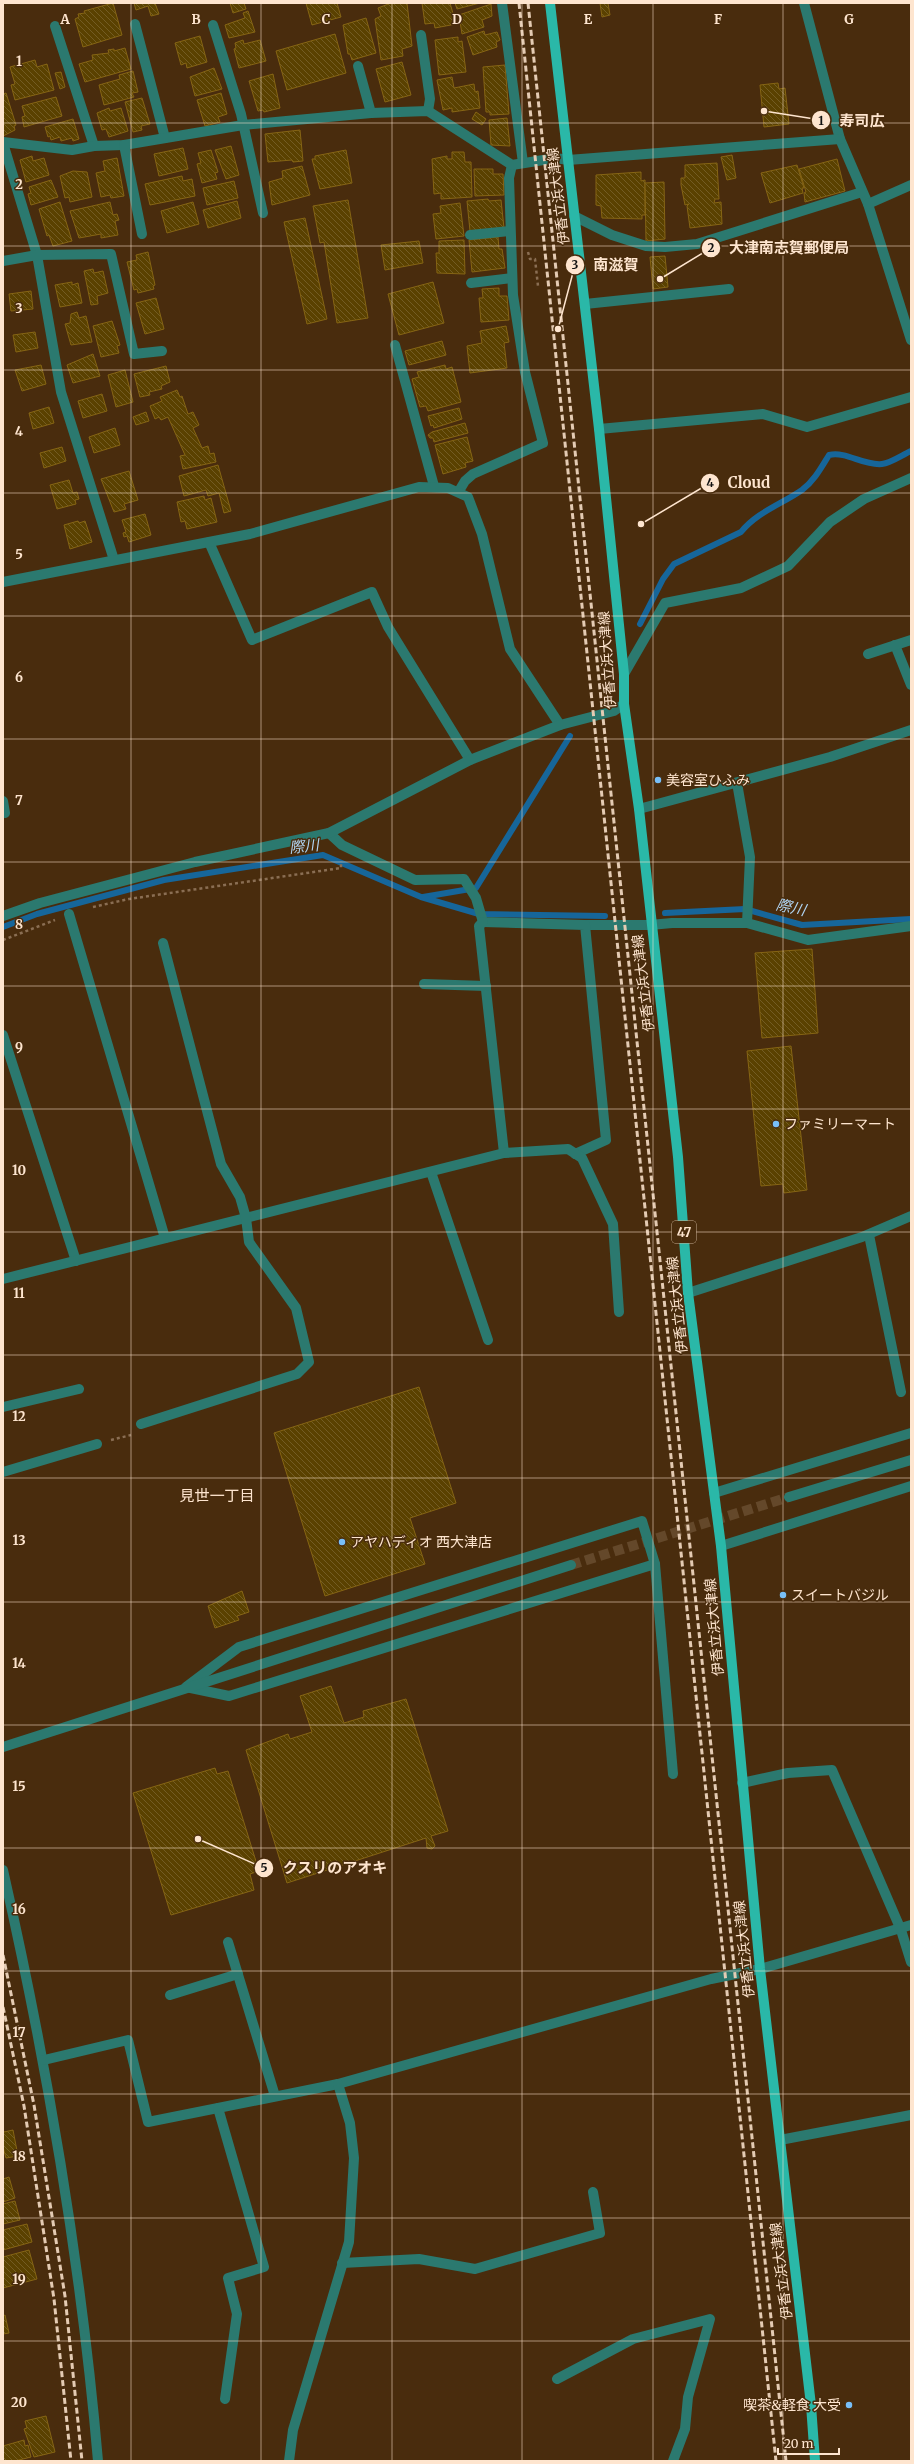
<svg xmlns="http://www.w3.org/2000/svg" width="914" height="2464" viewBox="0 0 914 2464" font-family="Merriweather,'Noto Sans JP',serif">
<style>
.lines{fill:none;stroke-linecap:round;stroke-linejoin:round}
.stream{stroke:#16669a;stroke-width:6}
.building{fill:url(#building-back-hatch);stroke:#866514}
.tertiary-tunnel{stroke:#64482a;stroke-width:10;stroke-dasharray:10 5;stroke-linecap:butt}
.path{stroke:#8a6e53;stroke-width:2.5;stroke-dasharray:3 3;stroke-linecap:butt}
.service{stroke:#2b796f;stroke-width:10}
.minor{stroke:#2b796f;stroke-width:10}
.tertiary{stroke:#2b796f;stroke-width:10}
.primary{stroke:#2ab8a8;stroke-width:10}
.rail{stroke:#e4cbb3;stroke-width:3;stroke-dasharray:6 3;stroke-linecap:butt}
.grid{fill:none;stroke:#fee5cf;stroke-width:1;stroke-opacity:0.55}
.poi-dot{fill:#78bff8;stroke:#492c0d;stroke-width:1.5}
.labels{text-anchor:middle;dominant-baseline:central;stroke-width:3;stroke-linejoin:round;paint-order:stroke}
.shield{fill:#492c0d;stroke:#c8ae95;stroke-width:1}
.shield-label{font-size:13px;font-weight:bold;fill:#fee5cf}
.street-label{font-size:14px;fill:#fee5cf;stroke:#492c0d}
.poi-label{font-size:14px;fill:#fee5cf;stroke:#492c0d;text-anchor:start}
.water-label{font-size:15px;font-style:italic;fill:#b0d4f2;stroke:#492c0d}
.neighbourhood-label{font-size:15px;fill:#fee5cf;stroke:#492c0d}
.grid-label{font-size:13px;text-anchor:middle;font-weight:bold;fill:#fee5cf;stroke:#492c0d;stroke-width:3;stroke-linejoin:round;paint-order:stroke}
.leader{fill:none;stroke:#fee5cf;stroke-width:1.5}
.callout-dot{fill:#fee5cf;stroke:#492c0d;stroke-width:1.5}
.mark-label{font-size:12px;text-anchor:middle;font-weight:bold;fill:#111}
.callout-label{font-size:15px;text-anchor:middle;font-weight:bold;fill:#fee5cf;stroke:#492c0d;stroke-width:3;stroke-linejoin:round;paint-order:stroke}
</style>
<defs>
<pattern id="building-back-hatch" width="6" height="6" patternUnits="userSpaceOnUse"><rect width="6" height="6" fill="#5a4100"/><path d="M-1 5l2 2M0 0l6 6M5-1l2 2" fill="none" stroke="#735c24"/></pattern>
</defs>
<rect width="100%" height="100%" fill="#492c0d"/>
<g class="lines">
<g class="stream">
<path d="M640,624l23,-45 11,-15 67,-32c16,-20 41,-28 61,-42 12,-9 19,-22 27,-35 18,-4 34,11 53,9 9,-1 20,-9 29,-13"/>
<polyline points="423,897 476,888 570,736"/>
<polyline points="665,913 745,909 802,925 911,919"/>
<polyline points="3,927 37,914 164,880 323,855 421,897 479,914 605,916"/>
</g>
</g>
<g class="building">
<polygon points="113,3 122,35 83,47 75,19 79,17 78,14 85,13 84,11"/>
<polygon points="134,3 155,3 159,14 151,16 148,6 136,10"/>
<polygon points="230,3 244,3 246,9 233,13"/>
<polygon points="306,3 337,3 341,17 312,25"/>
<polygon points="391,3 407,3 412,46 402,49 403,56 381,60 375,19 381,16 378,8"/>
<polygon points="422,3 450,3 456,24 435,28 434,23 425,24"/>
<polygon points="455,3 480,3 457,9"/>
<polygon points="600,3 608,3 610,15 602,17"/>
<polygon points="491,4 492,16 482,20 484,27 462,34 459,15"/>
<polygon points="248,11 255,32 229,38 225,25 245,18 243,13"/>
<polygon points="366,18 376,53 352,60 350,54 348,54 343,25"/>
<polygon points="484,31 485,35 497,32 500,40 496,42 497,47 473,55 467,37"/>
<polygon points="335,34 346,73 287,90 276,51"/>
<polygon points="200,36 207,62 187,68 186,63 181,65 175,43"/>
<polygon points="458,37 458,42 462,41 466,72 439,75 435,40"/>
<polygon points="243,40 244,44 260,40 266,61 239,68 234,49 236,48 235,43"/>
<polygon points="125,48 131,69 85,82 79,64 93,60 92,55 109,53 108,50 114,49 114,51"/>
<polygon points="35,60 37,67 47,64 54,90 15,100 11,85 15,84 10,67"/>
<polygon points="402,62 411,95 385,102 376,69"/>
<polygon points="505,65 509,114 490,115 490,112 486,112 483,67"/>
<polygon points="214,68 222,89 195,96 190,77"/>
<polygon points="133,71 138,92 132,93 134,97 104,105 99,85 120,79 119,75"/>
<polygon points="61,72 65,87 60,89 55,73"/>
<polygon points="273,74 280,108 264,112 263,110 258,111 249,81"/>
<polygon points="452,77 454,88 474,84 475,92 478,91 480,108 452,112 452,108 443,110 437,80"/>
<polygon points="778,83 779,89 785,88 789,124 764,127 760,85"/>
<polygon points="6,93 16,125 14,126 15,130 3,136 3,94"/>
<polygon points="221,93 227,114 218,117 220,122 205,126 197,100"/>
<polygon points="56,97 62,116 24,127 22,117 25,116 22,106"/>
<polygon points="142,98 150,124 141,126 142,130 133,132 125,102"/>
<polygon points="109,108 110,111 121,108 128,131 109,137 106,129 102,130 97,113"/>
<polygon points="476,112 486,119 482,125 472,119"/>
<polygon points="507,118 510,146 491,145 489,120"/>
<polygon points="73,119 79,139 73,141 72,138 61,141 60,137 51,140 50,136 48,137 45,127"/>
<polygon points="300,130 303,161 293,162 292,160 268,162 265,134"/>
<polygon points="231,146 239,175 226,179 215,150"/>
<polygon points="183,148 188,169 159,176 154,154"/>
<polygon points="211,150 218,172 215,173 217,179 202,183 197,164 201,163 198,153"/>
<polygon points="346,150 352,183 320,189 312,159 315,159 315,156"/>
<polygon points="452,152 464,152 465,162 471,162 472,197 441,199 441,193 434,194 432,159 447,156 447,159 452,159"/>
<polygon points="732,155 736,178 727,180 721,157"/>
<polygon points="32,156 33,161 44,158 49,175 26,182 20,160"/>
<polygon points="117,158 124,196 111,198 110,195 101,197 96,173 105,171 103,161"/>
<polygon points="837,159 845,191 805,202 804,193 806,192 799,169"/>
<polygon points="717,163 719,199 715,199 714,203 721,202 722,224 690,228 687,206 689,204 685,205 681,185 681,178 685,178 685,165"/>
<polygon points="797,165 804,188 802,188 803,193 770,203 761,173"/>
<polygon points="302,166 310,195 272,205 269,182 283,178 282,171"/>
<polygon points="474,169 493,169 493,174 503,174 504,195 475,196"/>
<polygon points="73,171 87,172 92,197 70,202 69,197 65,198 60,176"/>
<polygon points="641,172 641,181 645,180 645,215 642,215 642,219 602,218 601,206 596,205 596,175"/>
<polygon points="182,176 183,181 192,179 195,196 150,205 145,184"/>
<polygon points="51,180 58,197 31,205 28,194 31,193 29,187"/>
<polygon points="234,181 238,198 207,205 203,188"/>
<polygon points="664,182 665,239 646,241 645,183"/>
<polygon points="488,199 489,201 501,200 504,228 470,231 467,201"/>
<polygon points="348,200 368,318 337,323 324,242 320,243 313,206"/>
<polygon points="237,201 241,218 208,228 203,210"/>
<polygon points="60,202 72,241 53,246 49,235 47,236 39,209"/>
<polygon points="110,202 113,215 117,214 119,220 115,221 118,235 101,238 101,234 79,238 70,211"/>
<polygon points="193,202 199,224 167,233 161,211"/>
<polygon points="460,203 464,236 436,239 433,214 441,213 440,206"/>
<polygon points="305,218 327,319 307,324 284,222"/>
<polygon points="498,237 499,249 502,249 505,268 472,272 469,240"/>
<polygon points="464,240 465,274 437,273 436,253 439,253 439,241"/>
<polygon points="419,241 423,263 385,270 381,245"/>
<polygon points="148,252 155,285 153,286 154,289 138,293 137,289 134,290 127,262 137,260 136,255"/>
<polygon points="665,256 668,287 653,289 650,257"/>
<polygon points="93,269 94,273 103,271 108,293 97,296 98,304 91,305 84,271"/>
<polygon points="72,282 72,285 78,283 82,303 60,307 55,285"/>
<polygon points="433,282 444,323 399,335 388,294"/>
<polygon points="499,288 499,296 507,296 509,320 481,322 479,298 483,298 482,289"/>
<polygon points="31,291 33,309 11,311 9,294"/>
<polygon points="156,298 164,329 145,334 136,303"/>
<polygon points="77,312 79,318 86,316 92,342 71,345 65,324 70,323 71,314"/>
<polygon points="112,321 120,345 117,346 119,353 101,357 93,326"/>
<polygon points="506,326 509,342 504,343 507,368 470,373 467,346 482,343 480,331"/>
<polygon points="35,332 38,348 16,352 13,335"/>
<polygon points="442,341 446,355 409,365 405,351"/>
<polygon points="93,354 100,376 73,383 67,365"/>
<polygon points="41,365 46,384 22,391 15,370"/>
<polygon points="445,365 446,369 452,367 461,402 428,411 426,406 420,407 412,379 419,377 417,372"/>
<polygon points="166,366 170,382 161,386 162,389 149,392 150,395 140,397 134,374"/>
<polygon points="125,370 133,402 116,407 108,375"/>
<polygon points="177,390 180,397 182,396 188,414 193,412 199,425 193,428 202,448 208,446 210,454 214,453 216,462 183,469 180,456 185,455 168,417 161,420 159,417 155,419 150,406 162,401 160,397"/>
<polygon points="102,394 107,411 83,418 78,401"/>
<polygon points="49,407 54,423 33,429 29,413"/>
<polygon points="459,408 462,419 434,428 433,425 431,426 428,416"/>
<polygon points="146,412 149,421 136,425 133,417"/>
<polygon points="465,423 468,433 434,442 433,438 430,438 428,435 432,432"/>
<polygon points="115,428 120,445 94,453 89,437"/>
<polygon points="467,437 473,461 465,463 466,467 443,474 435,445"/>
<polygon points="62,447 66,461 44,468 40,453"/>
<polygon points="218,465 231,511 224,513 219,493 208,496 206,490 184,496 179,476"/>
<polygon points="129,471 138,500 124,504 126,509 114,512 101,479"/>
<polygon points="69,480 73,493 77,492 79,499 75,500 76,504 57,509 50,485"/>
<polygon points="204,496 205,500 211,498 217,522 187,529 185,521 181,522 177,502"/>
<polygon points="145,514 151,535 129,542 127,536 124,537 123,533 126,532 122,520"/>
<polygon points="78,521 79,523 85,521 92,542 70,549 64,525"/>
<polygon points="812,949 818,1033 762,1038 755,953"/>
<polygon points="791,1046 807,1190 784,1193 783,1184 761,1186 747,1051"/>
<polygon points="419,1387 456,1503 410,1518 425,1564 325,1596 274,1433"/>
<polygon points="242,1591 249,1612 237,1616 239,1620 215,1628 208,1606"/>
<polygon points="331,1686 344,1723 364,1717 363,1711 406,1699 448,1831 431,1836 435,1846 432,1849 427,1848 426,1838 287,1883 246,1750 288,1734 290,1739 312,1732 300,1696"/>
<polygon points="215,1768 217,1774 228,1771 259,1871 250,1874 254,1890 171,1915 133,1793"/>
<polygon points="3,2129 4,2132 13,2130 18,2156 6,2158 3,2147"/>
<polygon points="9,2177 15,2198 3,2202 3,2179"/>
<polygon points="15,2201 20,2220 3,2224 3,2204"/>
<polygon points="27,2224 32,2242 3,2250 3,2230"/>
<polygon points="29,2250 37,2279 3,2288 3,2257"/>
<polygon points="5,2315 9,2333 3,2334 3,2316"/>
<polygon points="46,2416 55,2452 34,2457 24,2429 27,2428 25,2421"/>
<polygon points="24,2440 25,2446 28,2445 31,2457 15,2461 3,2461 3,2446"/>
</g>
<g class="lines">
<polyline class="tertiary-tunnel" points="571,1565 789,1497"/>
<g class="path">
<polyline points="528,252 530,259 535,259 538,286"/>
<polyline points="93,907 129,899 341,868 341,861"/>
<polyline points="3,940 55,920"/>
<polyline points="111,1440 131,1435"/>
</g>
<g class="service">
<polyline points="502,3 523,163"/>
<polyline points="470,235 510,231"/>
<polyline points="471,283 512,278"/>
<polyline points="459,491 465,481 473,474 543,443 525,372 513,295 509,178 512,165"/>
<polyline points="895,645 911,685"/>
<polyline points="585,925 650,925"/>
</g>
<g class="minor">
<polyline points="804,3 840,139 868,204 911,340"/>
<polyline points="135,24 165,138"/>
<polyline points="213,25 241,114 263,213"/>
<polyline points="55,26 94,146"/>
<polyline points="421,35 430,99 428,111"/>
<polyline points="358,66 371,113"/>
<polyline points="3,142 72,150 94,146 124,145 243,125 371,113 428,111 512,165 556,158 568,160 840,139"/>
<polyline points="3,143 37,255 61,392 114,560"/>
<polyline points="124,145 142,234"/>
<polyline points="868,204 911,185"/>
<polyline points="574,216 612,235 646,246 665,247 697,244 862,192"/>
<polyline points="3,261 37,255 111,254 134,354 162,351"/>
<polyline points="585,304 729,289"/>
<polyline points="395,345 434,486"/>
<polyline points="599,429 763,414 807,427 911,397"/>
<polyline points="209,542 252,640 372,592 388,627 470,760"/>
<polyline points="3,582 250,534 419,487 448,488 468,497 482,534 510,649 560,725"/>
<polyline points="868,654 911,640"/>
<polyline points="624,674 665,603 741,588 788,566 830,522 864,499 911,478"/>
<polyline points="737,783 750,857 747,923"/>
<polyline points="3,801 5,813"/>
<polyline points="639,809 830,757 911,730"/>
<polyline points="329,833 342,845 415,880 464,879 476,898 483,922 585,925 606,1140 575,1154"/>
<polyline points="69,914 165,1238"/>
<polyline points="3,916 40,903 195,862 329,833 470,760 560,725 614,711 624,704"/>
<polyline points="483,922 479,926 504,1153"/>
<polyline points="650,925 672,923 747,923 808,940 911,926"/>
<polyline points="424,984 486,986"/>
<polyline points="3,1035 76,1261"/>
<polyline points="431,1172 488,1340"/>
<polyline points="869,1235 901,1392"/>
<polyline points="3,1279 504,1153 568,1149 582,1158 613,1224 619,1312"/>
<polyline points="688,1293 862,1237 911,1216"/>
<polyline points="3,1407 79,1389"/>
<polyline points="141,1424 297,1374 309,1362 296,1308 249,1242 246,1218 240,1197 221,1164 163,943"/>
<polyline points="3,1472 97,1444"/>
<polyline points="714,1493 911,1433"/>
<polygon points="642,1521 655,1564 229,1696 186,1687 239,1647"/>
<polyline points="721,1546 911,1486"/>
<polyline points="655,1564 673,1774"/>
<polyline points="742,1783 788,1773 832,1770 901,1930 911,1962"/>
<path d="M3,1870c44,194 78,392 95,591"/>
<polyline points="228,1942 275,2096"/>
<polyline points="170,1995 238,1974"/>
<polyline points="44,2060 128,2040 148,2122 338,2084 711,1979 760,1969 911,1925"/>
<polyline points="218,2108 264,2267 228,2278 237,2314 225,2399"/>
<polyline points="780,2140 911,2115"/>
<polyline points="342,2263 419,2259 475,2269 600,2233 593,2192"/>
<polyline points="557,2379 633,2339 710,2319 688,2397 685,2429 673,2461"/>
<polyline points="289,2461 293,2430 349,2242 354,2158 350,2123 338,2084"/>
</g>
<g class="tertiary">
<polyline points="789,1497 911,1460"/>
<polyline points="3,1747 571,1565"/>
</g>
<polyline class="primary" points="550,3 599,429 624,674 624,704 639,809 678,1157 688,1293 721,1546 760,1969 811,2405 815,2461"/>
<g class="rail">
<polyline points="519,3 776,2461"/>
<polyline points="528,3 786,2461"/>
<polyline points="3,1955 34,2105 65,2296 82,2461"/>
<polyline points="3,2007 24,2106 54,2299 71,2461"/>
</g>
</g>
<path class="grid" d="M131,3v2458M261,3v2458M392,3v2458M522,3v2458M653,3v2458M783,3v2458M3,123h908M3,246h908M3,370h908M3,493h908M3,616h908M3,739h908M3,862h908M3,986h908M3,1109h908M3,1232h908M3,1355h908M3,1478h908M3,1602h908M3,1725h908M3,1848h908M3,1971h908M3,2094h908M3,2218h908M3,2341h908"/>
<g class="poi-dot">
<circle cx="658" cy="780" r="4"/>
<circle cx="776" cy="1124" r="4"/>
<circle cx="342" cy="1542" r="4"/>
<circle cx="783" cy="1595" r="4"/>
<circle cx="849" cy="2405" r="4"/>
</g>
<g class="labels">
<rect class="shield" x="672" y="1221" width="24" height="22" rx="3"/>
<g class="shield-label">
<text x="684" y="1232">47</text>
</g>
<g class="street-label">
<text transform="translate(558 196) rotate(-97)">伊香立浜大津線</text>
<text transform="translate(607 660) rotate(-94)">伊香立浜大津線</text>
<text transform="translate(643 983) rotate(-97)">伊香立浜大津線</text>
<text transform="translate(677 1305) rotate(-96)">伊香立浜大津線</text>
<text transform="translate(714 1627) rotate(-95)">伊香立浜大津線</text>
<text transform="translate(744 1949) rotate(-96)">伊香立浜大津線</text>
<text transform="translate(781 2271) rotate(-97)">伊香立浜大津線</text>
</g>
<g class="poi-label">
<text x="666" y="780">美容室ひふみ</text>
<text x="784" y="1124">ファミリーマート</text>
<text x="350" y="1542">アヤハディオ 西大津店</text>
<text x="791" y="1595">スイートバジル</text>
<text x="841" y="2405" text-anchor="end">喫茶&amp;軽食 大受</text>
</g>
<g class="water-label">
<text transform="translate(304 846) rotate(-6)">際川</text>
<text transform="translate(791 907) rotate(12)">際川</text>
</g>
<g class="neighbourhood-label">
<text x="217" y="1495">見世一丁目</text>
</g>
</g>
<g class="grid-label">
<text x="65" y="24">A</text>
<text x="196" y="24">B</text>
<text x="326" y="24">C</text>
<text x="457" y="24">D</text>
<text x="588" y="24">E</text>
<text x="718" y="24">F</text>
<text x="849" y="24">G</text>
<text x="19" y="66">1</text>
<text x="19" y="189">2</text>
<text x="19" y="313">3</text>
<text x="19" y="436">4</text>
<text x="19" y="559">5</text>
<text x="19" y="682">6</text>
<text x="19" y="805">7</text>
<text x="19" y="929">8</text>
<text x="19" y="1052">9</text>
<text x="19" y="1175">10</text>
<text x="19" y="1298">11</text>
<text x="19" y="1421">12</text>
<text x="19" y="1545">13</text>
<text x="19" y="1668">14</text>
<text x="19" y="1791">15</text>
<text x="19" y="1914">16</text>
<text x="19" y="2037">17</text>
<text x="19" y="2161">18</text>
<text x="19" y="2284">19</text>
<text x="19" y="2407">20</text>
</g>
<path class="leader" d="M764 111L821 120M660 279L711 248M558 329L575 265M641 524L710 483M198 1839L264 1868"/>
<g class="callout-dot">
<circle cx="764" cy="111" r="4"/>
<circle cx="660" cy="279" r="4"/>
<circle cx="558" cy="329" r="4"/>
<circle cx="641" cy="524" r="4"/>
<circle cx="198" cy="1839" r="4"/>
<circle cx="821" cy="120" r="10"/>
<circle cx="711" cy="248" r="10"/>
<circle cx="575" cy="265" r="10"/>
<circle cx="710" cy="483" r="10"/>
<circle cx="264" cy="1868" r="10"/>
</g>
<g class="mark-label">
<text x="821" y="125">1</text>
<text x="711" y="252">2</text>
<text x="575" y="269">3</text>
<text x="710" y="487">4</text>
<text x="264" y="1872">5</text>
</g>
<g class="callout-label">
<text x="862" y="126">寿司広</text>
<text x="789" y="253">大津南志賀郵便局</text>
<text x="616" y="270">南滋賀</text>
<text x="749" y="488">Cloud</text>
<text x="335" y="1873">クスリのアオキ</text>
</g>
<rect width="914" height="2464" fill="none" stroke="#fee5cf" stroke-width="8"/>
<path d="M778 2448v6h61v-6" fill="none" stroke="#fee5cf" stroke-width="2"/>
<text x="784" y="2448" font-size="12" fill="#fee5cf" stroke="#492c0d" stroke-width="3" paint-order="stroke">20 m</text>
</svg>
